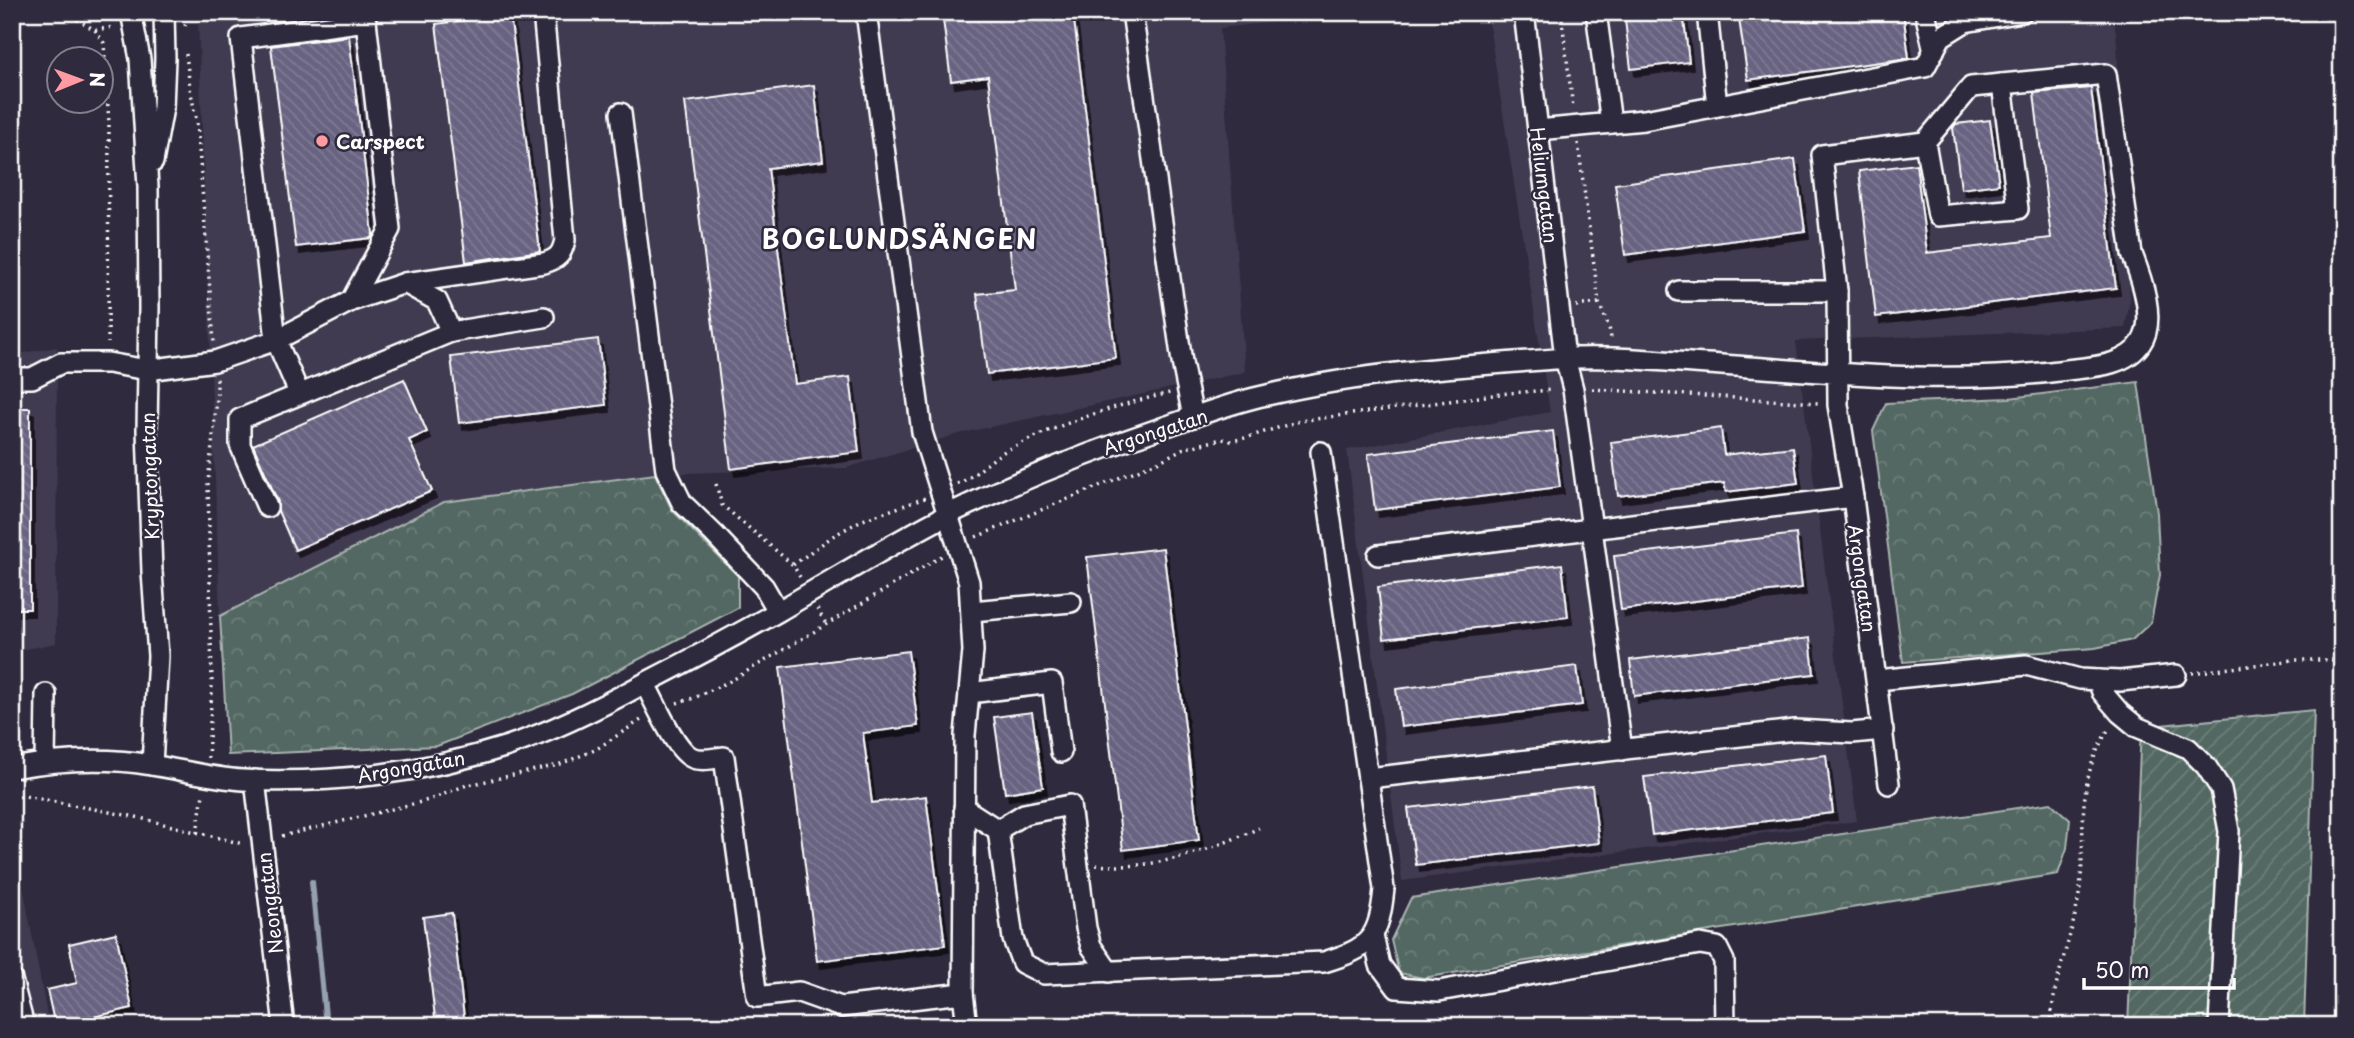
<svg xmlns="http://www.w3.org/2000/svg" width="2354" height="1038" viewBox="0 0 2354 1038" font-family="'Playpen Sans',sans-serif">
<style>
.built{fill:#403b51}
.forest{fill:url(#forest-crowns);stroke:#a9b4b0;stroke-width:2}
.garden{fill:url(#garden-furrows);stroke:#a9b4b0;stroke-width:2}
.lines{fill:none;stroke-linecap:round;stroke-linejoin:round}
.stream{stroke:#95a1af;stroke-width:6}
.building{fill:url(#building-back-hatch);stroke:#fff;stroke-width:2;filter:url(#shadow)}
.minor-casing{stroke:#fff;stroke-width:24}
.path{stroke:#fff;stroke-width:3.5;stroke-dasharray:2 5;stroke-linecap:butt}
.minor{stroke:#2f2a3d;stroke-width:19}
.poi-dot{fill:#ff9aa2;stroke:#2f2a3d;stroke-width:2.5}
.labels{text-anchor:middle;dominant-baseline:central;stroke-width:5;stroke-linejoin:round;paint-order:stroke}
.poi-label{font-size:19px;font-weight:bold;fill:#fff;stroke:#2f2a3d;text-anchor:start}
.street-label{font-size:19px;fill:#fff;stroke:#2f2a3d}
.district-label{font-size:26px;font-weight:bold;letter-spacing:2px;fill:#fff;stroke:#2f2a3d}
</style>
<defs>
<pattern id="forest-crowns" width="20" height="18" patternUnits="userSpaceOnUse" patternTransform="scale(1.75)"><rect width="20" height="18" fill="#536862"/><path d="M2 6a3 3 0 1 1 6 0M12 15a3 3 0 1 1 6 0" fill="none" stroke="#6d7f7a"/></pattern>
<pattern id="garden-furrows" width="10" height="10" patternUnits="userSpaceOnUse" patternTransform="scale(1.75)"><rect width="10" height="10" fill="#536862"/><path d="M-1 1l2-2M0 10L10 0M9 11l2-2" fill="none" stroke="#6d7f7a"/></pattern>
<pattern id="building-back-hatch" width="6" height="6" patternUnits="userSpaceOnUse" patternTransform="scale(1.75)"><rect width="6" height="6" fill="#686381"/><path d="M-1 5l2 2M0 0l6 6M5-1l2 2" fill="none" stroke="#7f7a94"/></pattern>
<filter id="shadow"><feDropShadow dx="4" dy="7" stdDeviation="0" flood-color="#0009"/></filter>
</defs>
<rect width="100%" height="100%" fill="#2f2a3d"/>
<filter id="ink" filterUnits="userSpaceOnUse"><feTurbulence type="fractalNoise" baseFrequency=".0143" numOctaves="2"/><feDisplacementMap in="SourceGraphic" scale="14" xChannelSelector="R" yChannelSelector="G"/><feConvolveMatrix kernelMatrix="1 2 1 2 8 2 1 2 1" color-interpolation-filters="sRGB"/></filter>
<g filter="url(#ink)">
<g class="built">
<polygon points="213,12 1366,12 1220,28 1245,372 958,434 846,468 655,474 444,502 220,616 198,20"/>
<polygon points="1487,12 2113,12 2117,42 2130,300 2125,328 1796,341 1857,821 1402,881 1347,450 1550,412"/>
<polygon points="57,347 56,643 12,652 12,355"/>
<polygon points="12,857 18,859 49,1026 12,1026"/>
</g>
<g class="forest">
<polygon points="2138,382 2157,513 2160,575 2151,622 2132,640 2095,648 1903,662 1873,431 1886,403 2009,398"/>
<polygon points="655,474 672,510 738,576 738,608 572,694 437,746 228,755 220,616 444,502"/>
<polygon points="2051,803 2070,820 2067,848 2058,874 1423,978 1399,973 1391,940 1411,898"/>
</g>
<polygon class="garden" points="2314,710 2304,1026 2128,1026 2141,727"/>
<g class="lines">
<polyline class="stream" points="312,882 326,1026"/>
</g>
<g class="building">
<polygon points="942,12 1073,12 1116,358 987,374 977,294 1015,290 988,76 951,81"/>
<polygon points="1624,12 1683,12 1689,62 1631,69"/>
<polygon points="1791,12 1903,12 1909,58 1748,80 1739,19"/>
<polygon points="510,14 540,251 466,262 436,24"/>
<polygon points="349,36 373,234 371,238 296,247 271,46"/>
<polygon points="814,85 823,161 768,168 795,384 850,377 859,452 731,469 685,102"/>
<polygon points="2091,88 2116,288 1876,317 1859,171 1916,164 1927,253 2051,238 2034,93"/>
<polygon points="1990,120 1999,184 1961,189 1953,128 1956,124"/>
<polygon points="1795,159 1805,231 1625,255 1615,184"/>
<polygon points="598,339 606,405 459,423 451,357"/>
<polygon points="404,379 427,432 409,440 432,491 295,550 278,511 278,502 253,445"/>
<rect x="12" y="408" width="18" height="201"/>
<polygon points="1721,428 1724,455 1793,447 1798,483 1726,492 1724,483 1618,496 1611,442"/>
<polygon points="1553,431 1560,487 1375,510 1368,454"/>
<polygon points="1796,534 1802,588 1621,610 1614,556"/>
<polygon points="1163,548 1199,840 1123,850 1087,557"/>
<polygon points="1562,564 1568,617 1384,639 1378,587"/>
<polygon points="1810,638 1814,674 1634,696 1630,660"/>
<polygon points="908,651 918,726 863,733 872,803 926,796 945,945 817,961 780,667"/>
<polygon points="1577,666 1582,705 1401,727 1396,689"/>
<polygon points="1032,712 1043,787 1005,793 994,717"/>
<polygon points="1826,755 1833,813 1652,835 1644,777"/>
<polygon points="1592,786 1599,843 1416,865 1408,808"/>
<polygon points="452,913 465,1026 436,1026 423,917"/>
<polygon points="116,933 132,1008 55,1026 47,990 77,983 69,944"/>
</g>
<g class="lines">
<defs>
<g id="minor">
<polyline points="131,12 140,59 148,187 149,308 147,430 152,572 158,656 152,765"/>
<polyline points="1132,12 1182,362 1193,417"/>
<polyline points="1524,12 1565,358 1573,389 1622,750"/>
<polyline points="1596,12 1611,123"/>
<polyline points="1707,12 1717,106"/>
<polyline points="1925,12 1934,51"/>
<polyline points="621,113 666,470 682,503 714,534 764,587 778,611"/>
<polyline points="1538,130 1644,120 1925,67 1941,37 1965,22 2022,12"/>
<polyline points="1925,142 1938,216 2018,209 2002,84"/>
<polyline points="153,162 163,108 165,58 164,12"/>
<polyline points="405,283 437,301 451,332"/>
<polyline points="1679,291 1837,291"/>
<path d="M12,378h20l29,-15h47l39,7 68,-9 61,-21 75,-39 54,-18 139,-20c14,-4 18,-9 21,-23l-22,-228"/>
<polyline points="299,393 276,340 241,38 366,21 390,229 351,301"/>
<polyline points="267,507 240,445 240,419 451,332 544,317"/>
<polyline points="1378,555 1853,497"/>
<polyline points="972,611 1071,602"/>
<polyline points="1877,680 2026,665 2080,679 2098,680 2120,681 2176,675"/>
<polyline points="2098,680 2102,692 2120,713 2137,727 2188,748 2206,766 2221,789 2229,831 2219,1026"/>
<path d="M645,684c10,18 29,64 46,73 9,5 23,1 33,0l33,240 42,-5 42,15 122,-14 2,-258 8,-84 -4,-69 -47,-150 -56,-420"/>
<polyline points="969,693 1052,683 1061,752"/>
<polyline points="45,763 46,694"/>
<path d="M12,768c46,-8 93,-11 139,-3 31,5 61,13 92,15 88,4 181,-7 265,-34 48,-16 93,-39 137,-63 45,-23 90,-47 134,-72 57,-33 113,-68 172,-98 70,-34 142,-62 216,-87 32,-11 66,-24 100,-31 94,-22 192,-29 289,-36 50,-4 101,2 151,5 120,8 240,22 360,6 25,-3 59,-4 74,-27 16,-23 0,-66 -9,-89l-26,-180 -135,13 -46,55 -103,13 15,136 1,114 15,92 36,287"/>
<polyline points="1368,778 1795,730 1852,733 1883,730"/>
<polyline points="255,780 284,1026"/>
<path d="M964,808l34,22 15,109 9,24 22,11 280,-12c47,-14 55,-24 60,-73l-63,-437"/>
<polyline points="998,830 1024,814 1070,805 1086,928 1091,946 1109,972"/>
<polyline points="1373,936 1380,965 1397,988 1439,991 1700,944 1717,947 1724,961 1725,1026"/>
<polyline points="12,980 24,1026"/>
<polyline points="963,993 967,1026"/>
</g>
</defs>
<use href="#minor" class="minor-casing"/>
<g class="path">
<polyline points="65,12 95,30 104,43 109,124 108,343"/>
<polyline points="1561,12 1573,108"/>
<polyline points="185,26 189,12"/>
<polyline points="95,30 114,27"/>
<polyline points="186,54 190,88 197,123 214,343"/>
<polyline points="1578,143 1599,303 1609,327 1611,338"/>
<polyline points="1576,306 1599,303"/>
<polyline points="1592,389 1818,403"/>
<polyline points="716,484 722,505 793,565"/>
<path d="M957,484c21,-9 34,-27 54,-36 51,-25 104,-43 159,-55"/>
<polyline points="976,537 1162,460 1182,449 1222,439 1231,441 1245,438 1300,421 1508,393 1553,390"/>
<polyline points="800,577 793,565 833,536 860,521 925,498"/>
<polyline points="817,609 826,624"/>
<polyline points="2192,673 2294,660 2342,660"/>
<polyline points="677,703 694,698 734,679 942,556"/>
<polyline points="208,758 212,685 208,483 217,399 217,378"/>
<polyline points="12,797 25,796 136,817 243,844"/>
<polyline points="197,833 203,794"/>
<polyline points="282,836 429,800 464,786 558,765 595,750 641,720"/>
<path d="M1096,865c56,6 112,-14 163,-37"/>
<path d="M2051,1026c1,-42 18,-80 26,-120 13,-63 -7,-119 32,-177"/>
</g>
<use href="#minor" class="minor"/>
</g>
</g>
<circle class="poi-dot" cx="322" cy="141" r="7"/>
<g class="labels">
<g class="poi-label">
<text x="336" y="141">Carspect</text>
</g>
<g class="street-label">
<text transform="translate(1545 185) rotate(83)">Heliumgatan</text>
<text transform="translate(1155 431) rotate(-18)">Argongatan</text>
<text transform="translate(149 476) rotate(-92)">Kryptongatan</text>
<text transform="translate(1863 578) rotate(82)">Argongatan</text>
<text transform="translate(411 766) rotate(-10)">Argongatan</text>
<text transform="translate(269 903) rotate(-97)">Neongatan</text>
</g>
<g class="district-label">
<text x="900" y="238">BOGLUNDSÄNGEN</text>
</g>
</g>
<rect width="2354" height="1038" fill="none" stroke="#2f2a3d" stroke-width="42"/>
<rect x="21" y="21" width="2312" height="996" fill="none" stroke="#fff" stroke-width="2.5" filter="url(#ink)"/>
<g transform="translate(80 80) rotate(89)"><circle r="33" fill="#2f2a3d" stroke="#827f8b" stroke-width="2"/>
<path d="M0-5L12 26L0 18L-12 26Z" fill="#ff9aa2"/>
<text y="-10" font-size="19" font-weight="bold" text-anchor="middle" fill="#ffffff">N</text>
</g>
<path d="M2084 978v10h150v-10" fill="none" stroke="#ffffff" stroke-width="3.5"/>
<text x="2095" y="978" font-size="21" fill="#ffffff" stroke="#2f2a3d" stroke-width="5" paint-order="stroke">50 m</text>
</svg>
